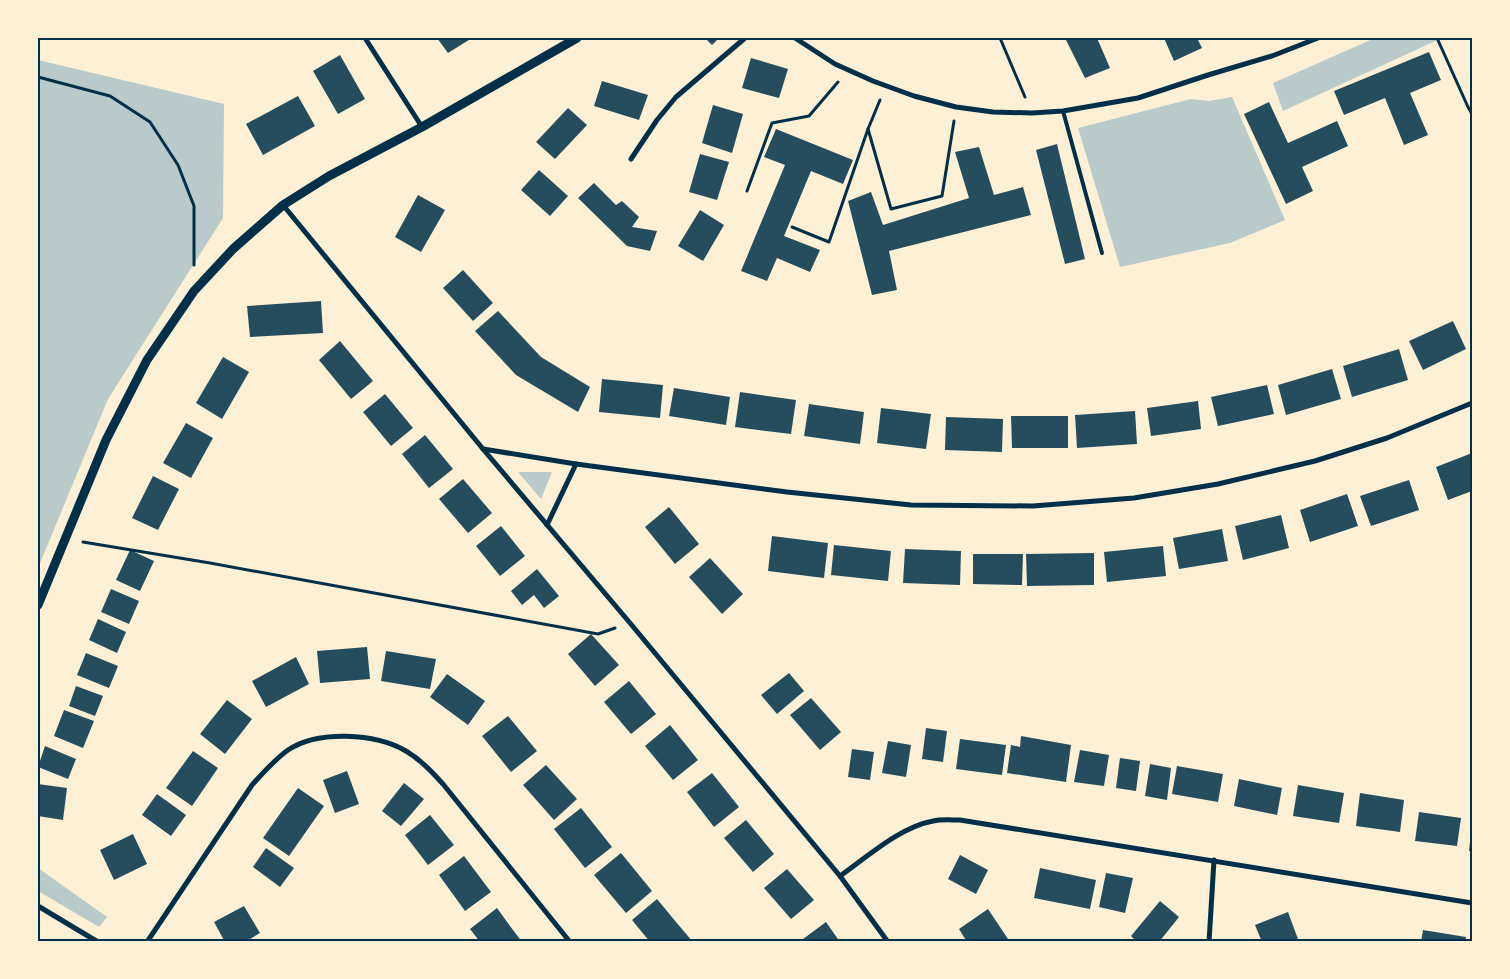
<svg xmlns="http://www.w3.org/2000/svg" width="1510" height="979" viewBox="0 0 1510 979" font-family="'Source Serif 4',serif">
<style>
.green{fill:#b9caca}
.building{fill:#264d5e}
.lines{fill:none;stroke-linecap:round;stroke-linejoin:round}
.path{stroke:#003049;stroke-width:3}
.service{stroke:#003049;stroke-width:4}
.minor{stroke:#003049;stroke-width:5}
.tertiary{stroke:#003049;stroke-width:9}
.neatline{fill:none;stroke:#003049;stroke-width:2}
</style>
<rect width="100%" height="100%" fill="#fdf0d5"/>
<g class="green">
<polygon points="1375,38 1442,38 1283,111 1273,83"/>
<polygon points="38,60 224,104 223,218 108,399 38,568"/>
<polygon points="1232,97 1285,220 1230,243 1120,267 1078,128 1191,99 1209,101"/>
<polygon points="518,472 552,472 541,499"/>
<polygon points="38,868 107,917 99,927 38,891"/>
</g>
<g class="building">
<polygon points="437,38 472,38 448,53"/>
<polygon points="705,38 719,38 712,45"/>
<polygon points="1065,38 1097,38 1110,68 1085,78"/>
<polygon points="1164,38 1197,38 1202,48 1174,61"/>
<polygon points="1429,52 1441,80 1410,93 1428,135 1404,145 1385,98 1344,115 1334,91"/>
<polygon points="340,55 365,99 338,114 313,71"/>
<polygon points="751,58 788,69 779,98 742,88"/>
<polygon points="602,81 648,95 639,120 594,106"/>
<polygon points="298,96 315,126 263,155 246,124"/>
<polygon points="1269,102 1288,143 1337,121 1348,146 1302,167 1313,191 1286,204 1244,114"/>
<polygon points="713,105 743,114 732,153 702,143"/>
<polygon points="568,108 587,125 555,159 536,142"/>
<polygon points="776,129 853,160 843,184 811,171 784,236 820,250 810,272 777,258 767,281 741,271 785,165 764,157"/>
<polygon points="1057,144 1085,259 1065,264 1036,150"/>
<polygon points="979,147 994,195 1023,187 1031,215 889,251 897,290 872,295 848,201 871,192 883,225 969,198 955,152"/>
<polygon points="700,154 729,162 717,200 689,192"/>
<polygon points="539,170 568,196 550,216 521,190"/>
<polygon points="594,183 616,205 622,201 639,217 632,227 657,231 650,251 627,246 578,198"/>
<polygon points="418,195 445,210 421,252 395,237"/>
<polygon points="700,210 724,225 703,261 678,246"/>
<polygon points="463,270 493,303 473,321 443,288"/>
<polygon points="321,301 323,333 250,337 247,306"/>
<polygon points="498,311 541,357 590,387 578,412 516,375 475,331"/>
<polygon points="1453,321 1466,349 1423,370 1409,341"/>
<polygon points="340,341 373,381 351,399 319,360"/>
<polygon points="1399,349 1408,380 1352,397 1343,366"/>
<polygon points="223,357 249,372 222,419 196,403"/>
<polygon points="1332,369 1341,399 1286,415 1278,385"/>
<polygon points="602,379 663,385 660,418 599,412"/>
<polygon points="1267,385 1274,414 1218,426 1211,397"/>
<polygon points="674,388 730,397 726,425 669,416"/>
<polygon points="740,392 796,400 791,434 735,427"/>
<polygon points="385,394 413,428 391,446 363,412"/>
<polygon points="1198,401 1201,429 1151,436 1147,408"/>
<polygon points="809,404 864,412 860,444 804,436"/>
<polygon points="881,408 931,414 926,449 877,443"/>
<polygon points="1135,411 1137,444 1077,448 1075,415"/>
<polygon points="1011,416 1068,416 1068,448 1012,448"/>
<polygon points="946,417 1003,419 1002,452 945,450"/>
<polygon points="186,423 213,438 191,478 163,463"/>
<polygon points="425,435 453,469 429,488 402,454"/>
<polygon points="1472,453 1472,491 1448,500 1436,467"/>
<polygon points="153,476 179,489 158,530 132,518"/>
<polygon points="463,479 492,513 468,533 439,499"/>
<polygon points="1409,480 1419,510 1371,526 1360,496"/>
<polygon points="1347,494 1358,526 1310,542 1300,510"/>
<polygon points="669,507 699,544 675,564 645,527"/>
<polygon points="1281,515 1289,548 1243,560 1235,526"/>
<polygon points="501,526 525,556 500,576 476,546"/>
<polygon points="1222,529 1228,561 1179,569 1173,538"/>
<polygon points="772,536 828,543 824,578 768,571"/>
<polygon points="834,545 891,551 888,581 831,575"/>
<polygon points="1163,546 1166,576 1107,582 1104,552"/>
<polygon points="905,549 961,551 960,585 903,583"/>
<polygon points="130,550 154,561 140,591 116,580"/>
<polygon points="1094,553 1094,585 1027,586 1026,554"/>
<polygon points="973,554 1023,554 1022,585 973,584"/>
<polygon points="710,558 743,594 722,614 689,577"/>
<polygon points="537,569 559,596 544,608 534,595 522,605 511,591"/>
<polygon points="111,589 139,601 129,624 101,612"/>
<polygon points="98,619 126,632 117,653 89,640"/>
<polygon points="591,634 619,665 595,686 568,654"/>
<polygon points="367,647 370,679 320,683 317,651"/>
<polygon points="386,651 436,659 430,689 381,681"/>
<polygon points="86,653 118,666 109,688 77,675"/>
<polygon points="296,657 309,684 266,707 252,681"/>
<polygon points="789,673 804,691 777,714 761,695"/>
<polygon points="447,674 485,701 468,725 430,697"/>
<polygon points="629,681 656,714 631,734 604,702"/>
<polygon points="76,686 103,696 95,716 69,706"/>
<polygon points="811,698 841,732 820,750 790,715"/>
<polygon points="227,700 252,719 225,754 200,734"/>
<polygon points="64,710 94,721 83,748 54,736"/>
<polygon points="508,716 537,751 511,772 482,736"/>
<polygon points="670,725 698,760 673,780 645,746"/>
<polygon points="926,728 947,731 943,762 922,759"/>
<polygon points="1021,736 1071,745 1066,782 1007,773 1011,745 1020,747"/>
<polygon points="960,739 1006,745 1002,775 956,769"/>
<polygon points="888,741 911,745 906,777 882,773"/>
<polygon points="45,746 76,759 68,779 38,767"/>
<polygon points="852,749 874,752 870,780 848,777"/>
<polygon points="1080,750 1109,755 1104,786 1074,782"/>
<polygon points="193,751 218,768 192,806 166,788"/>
<polygon points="1120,758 1140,761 1136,791 1116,788"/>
<polygon points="1150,764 1171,768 1167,800 1145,796"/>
<polygon points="546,765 577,799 554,820 523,785"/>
<polygon points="1177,766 1223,774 1218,802 1172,794"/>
<polygon points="347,771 359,804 335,813 323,780"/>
<polygon points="712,773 739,807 714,827 687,792"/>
<polygon points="1239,779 1282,788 1277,815 1234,806"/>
<polygon points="404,783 424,799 401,826 382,811"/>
<polygon points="38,784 67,788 63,820 38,816"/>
<polygon points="1298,785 1344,793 1339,823 1293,816"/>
<polygon points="298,788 324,806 289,856 263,838"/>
<polygon points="1360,793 1404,800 1400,832 1356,826"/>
<polygon points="157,794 186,815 171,836 142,815"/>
<polygon points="581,808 612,847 585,868 554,829"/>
<polygon points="1419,812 1461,818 1457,846 1415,841"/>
<polygon points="430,815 454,845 428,865 405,835"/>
<polygon points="746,820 774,854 753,872 724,838"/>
<polygon points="1471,833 1472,833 1472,851 1469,851"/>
<polygon points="133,834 147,864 114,880 100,850"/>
<polygon points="266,848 294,868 280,887 253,867"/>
<polygon points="621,853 652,891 626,913 594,875"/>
<polygon points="960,855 988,870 976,894 948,879"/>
<polygon points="464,856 491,892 465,911 439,875"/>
<polygon points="1040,868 1096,880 1090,909 1034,898"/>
<polygon points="787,869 814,900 791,919 764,888"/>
<polygon points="1106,873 1133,878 1125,913 1099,907"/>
<polygon points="657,899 676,922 693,942 650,942 632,920"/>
<polygon points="1160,901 1179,917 1159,942 1137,942 1131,936"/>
<polygon points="244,906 260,933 245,942 225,942 214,922"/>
<polygon points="497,908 510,926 522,942 480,942 470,929"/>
<polygon points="988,909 1010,942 967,942 959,929"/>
<polygon points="1288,912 1299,942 1262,942 1255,925"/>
<polygon points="826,922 840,942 799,942"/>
<polygon points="1423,930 1466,937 1465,942 1421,942"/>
</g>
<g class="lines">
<g class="path">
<polyline points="1000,38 1025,97"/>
<polyline points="1437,38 1468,107 1472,114"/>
<polyline points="38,77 110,96 150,122 178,165 194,206 194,265"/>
<polyline points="868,129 891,209 942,196 954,121"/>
<polyline points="747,191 772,123 809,116 838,82"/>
<polyline points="792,227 829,242 868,129 880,100"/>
<polyline points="83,542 210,563 598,634 615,628"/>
</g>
<polyline class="service" points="1063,111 1102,253"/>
<g class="minor">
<polyline points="365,38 422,127"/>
<polyline points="795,38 835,64 873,81 914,96 956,107 993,112 1032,113 1063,111 1138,98 1208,75 1272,56 1318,38"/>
<polyline points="631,159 657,120 676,97 745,38"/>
<polyline points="283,205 483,449 630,623 840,876 888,942"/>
<polyline points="483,449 576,464"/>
<polyline points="547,525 576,464 787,492 911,505 1033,506 1134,498 1218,484 1315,461 1387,438 1472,403"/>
<path d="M840,876c27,-19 60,-49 93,-55 8,-2 18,-1 27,-1l512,83"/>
<polyline points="38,906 98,942"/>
<path d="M147,942l105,-157c11,-12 22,-25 36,-35 30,-20 87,-17 118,1 15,9 26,21 37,33l127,158"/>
<polyline points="1209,942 1214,860"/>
</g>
<polyline class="tertiary" points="38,605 106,440 147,360 194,291 233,249 283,205 329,176 422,127 577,38"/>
</g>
<rect width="1510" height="979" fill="none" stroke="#fdf0d5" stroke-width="78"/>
<rect x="39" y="39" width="1432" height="901" class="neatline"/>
</svg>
